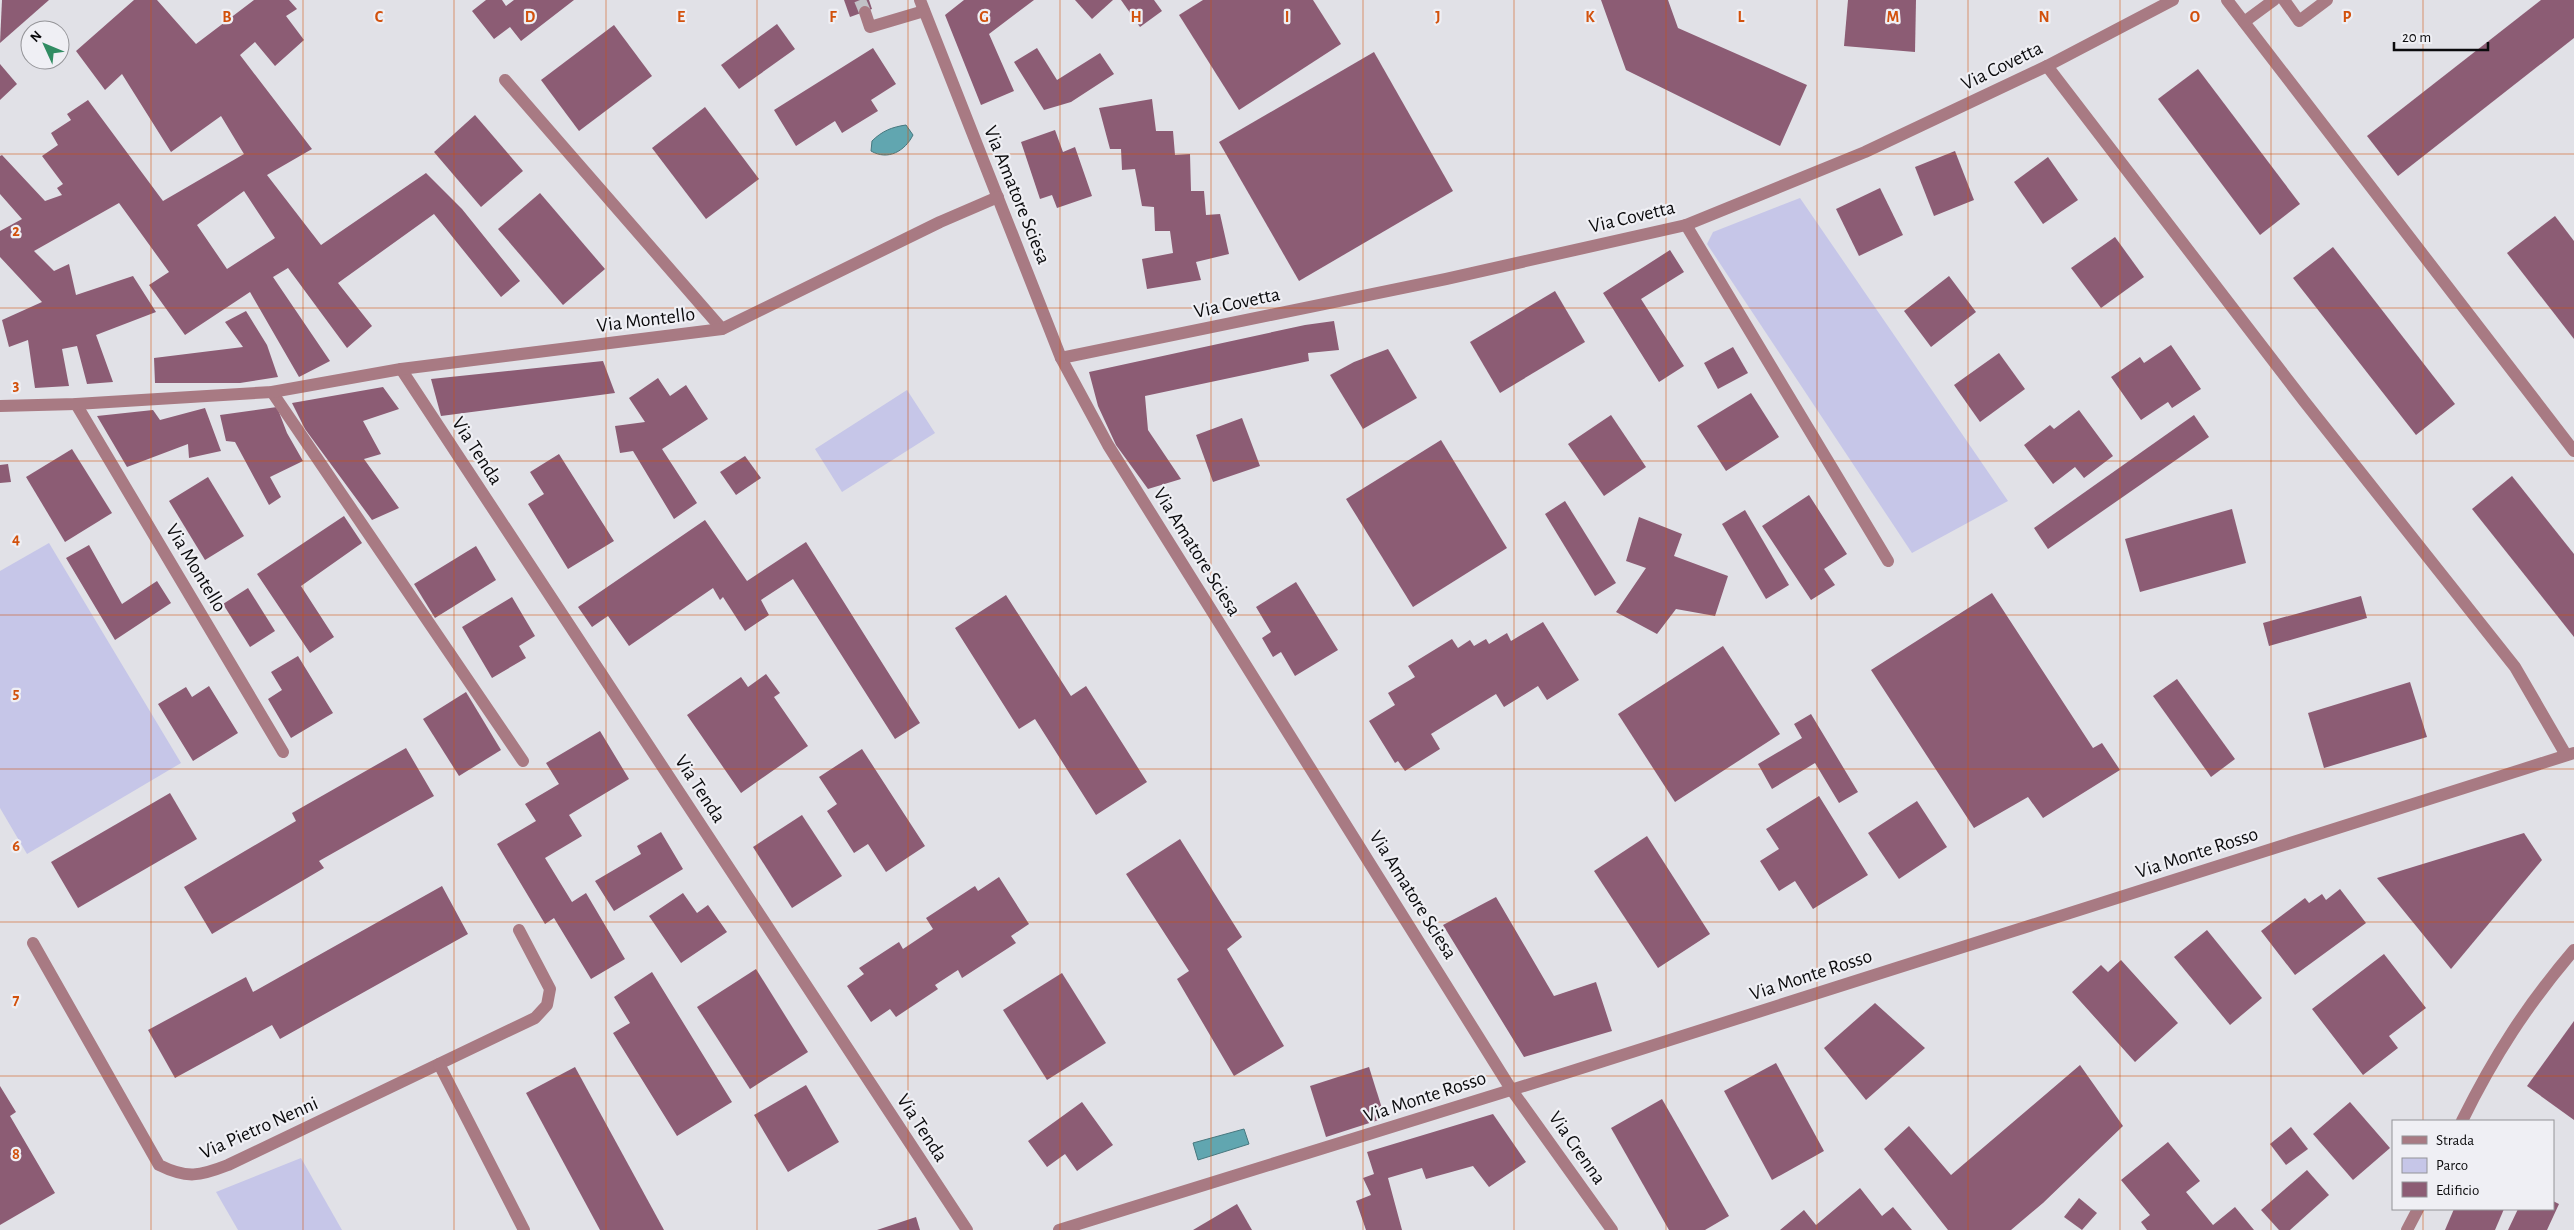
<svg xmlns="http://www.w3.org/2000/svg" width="2574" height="1230" viewBox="0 0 2574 1230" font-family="'Alegreya Sans',sans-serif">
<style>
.green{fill:#c6c6e8}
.water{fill:#61a6b0;stroke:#47787f}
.building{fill:#8c5c74;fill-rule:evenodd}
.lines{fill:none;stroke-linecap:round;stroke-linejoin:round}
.minor-tunnel{stroke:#c1c1c6;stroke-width:12;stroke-dasharray:12 6;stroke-linecap:butt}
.minor{stroke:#a87a83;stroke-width:12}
.grid{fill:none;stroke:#d2510c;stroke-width:1;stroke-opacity:0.55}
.labels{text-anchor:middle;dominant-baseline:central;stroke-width:4.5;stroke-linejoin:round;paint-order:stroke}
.street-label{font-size:20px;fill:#0b0b0d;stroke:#efeff4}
.grid-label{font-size:16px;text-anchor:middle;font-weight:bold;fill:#d2510c;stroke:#efeff4;stroke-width:4.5;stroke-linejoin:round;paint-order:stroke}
</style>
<rect width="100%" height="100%" fill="#e1e1e7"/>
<g class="green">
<polygon points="1800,198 2008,501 1912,553 1707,244 1713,232"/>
<polygon points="907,390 935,433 842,492 815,449"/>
<polygon points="49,543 181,763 27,854 0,808 0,571"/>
<polygon points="301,1158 342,1230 238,1230 216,1192"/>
</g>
<g class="water">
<path d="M906,125l7,10c-8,16 -25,26 -42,16l1,-10c10,-10 20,-14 34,-16z"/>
<polygon points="1244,1129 1249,1144 1198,1160 1193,1143"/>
</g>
<g class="building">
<polygon points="2,0 49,0 0,43"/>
<path d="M134,0h23l39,44 58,-44h35l8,9 -11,7 18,24 -29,26 -20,-24 -15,13 72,94 -45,26 54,70 105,-72 36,36 58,72 -19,16 -67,-83 -96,69 34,43 -25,22 -59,-80 -15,9 57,84 -31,16 -49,-85 -65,43 -36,-50 20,-13 -50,-69 -85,48 20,20 15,-7 7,31 57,-19 23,36 -60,23 17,47 -26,2 -10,-38 -15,3 7,37 -34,2 -7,-48 -19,7 -7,-27 40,-18 -42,-45v-26l22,-12 -22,-25v-38l2,-1 43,46 17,-6 -5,-7 6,-4 -21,-28 16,-11 -7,-12 20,-13 -4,-6 21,-14 75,101 81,-47 -23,-38 -50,36 -49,-78 -17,16 -29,-39zM244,191l31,47 -48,31 -30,-44z"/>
<polygon points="486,0 502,0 506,6 514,0 574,0 521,41 510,27 494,39 472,11"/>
<polygon points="844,0 869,0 872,9 850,17"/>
<polygon points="964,0 1034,0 989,34 1014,91 981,105 945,15"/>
<polygon points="1075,0 1113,0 1092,19"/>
<polygon points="1121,0 1154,0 1162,11 1140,27"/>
<polygon points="1203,0 1313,0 1341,44 1239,110 1179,15"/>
<polygon points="1601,0 1668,0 1678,28 1807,85 1780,146 1626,70"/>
<polygon points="1848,0 1916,0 1915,52 1844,46"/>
<polygon points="2541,0 2574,0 2574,38 2398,176 2367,136"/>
<polygon points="777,24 795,49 739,89 721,65"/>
<polygon points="614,25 652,76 579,131 541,80"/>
<polygon points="873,48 896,84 871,100 878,111 842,133 835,121 796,146 774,110"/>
<polygon points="1037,48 1057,80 1100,53 1114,74 1071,102 1044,110 1014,62"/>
<polygon points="1374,52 1453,191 1299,281 1219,142"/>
<polygon points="0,64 17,84 0,100"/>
<polygon points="2198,69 2300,204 2260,235 2158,99"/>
<polygon points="1152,99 1156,131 1173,131 1175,155 1190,154 1191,191 1204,191 1206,215 1220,214 1229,254 1196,262 1201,280 1147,289 1142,259 1173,253 1170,231 1155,231 1154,207 1142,206 1135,169 1122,170 1121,149 1110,149 1099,108"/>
<polygon points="705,107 759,179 706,219 652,148"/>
<polygon points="475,115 523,171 481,207 434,152"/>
<polygon points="1055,130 1063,152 1075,147 1092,196 1057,208 1052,195 1040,199 1021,142"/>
<polygon points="1955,151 1974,200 1934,216 1915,167"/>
<polygon points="2048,157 2078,200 2043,224 2014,182"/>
<polygon points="1880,188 1903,235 1859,256 1836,209"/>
<polygon points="540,193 605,269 563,305 498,229"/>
<polygon points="2555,216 2574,241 2574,339 2507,253"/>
<polygon points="2115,237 2144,277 2101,308 2071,268"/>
<polygon points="2333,247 2455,404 2416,435 2293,278"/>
<polygon points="1670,250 1684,272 1641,299 1684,366 1659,382 1603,293"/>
<polygon points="1949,276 1976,312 1931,347 1904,311"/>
<polygon points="1555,291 1585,342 1500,393 1470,342"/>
<polygon points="246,311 267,345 278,377 240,383 155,383 154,358 243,347 225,322"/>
<polygon points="1334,321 1339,350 1308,353 1309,361 1145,396 1148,430 1181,479 1148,489 1116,445 1098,406 1089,372 1305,325"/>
<polygon points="2171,345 2201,389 2172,408 2168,402 2141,420 2111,377 2140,357 2144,363"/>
<polygon points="1733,347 1748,373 1718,389 1704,363"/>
<polygon points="1388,349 1417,398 1363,429 1330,375 1354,362"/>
<polygon points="1999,353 2025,389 1980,422 1954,385"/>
<polygon points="603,361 615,393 441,416 431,379"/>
<polygon points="658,378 670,396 686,385 708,419 662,449 697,503 674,519 633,451 620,453 615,426 645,422 629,398"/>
<polygon points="383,387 399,409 363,421 381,454 364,459 399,508 372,520 305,429 292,403"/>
<polygon points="1751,393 1779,437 1726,471 1697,426"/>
<polygon points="277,407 287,433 303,461 270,477 281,497 269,505 235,442 226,441 220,415"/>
<polygon points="205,408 221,451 189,458 188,444 127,467 97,416 153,410 160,420"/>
<polygon points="2079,410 2113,456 2084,478 2075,467 2053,484 2024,445 2050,425 2054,429"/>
<polygon points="1611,415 1646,467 1604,496 1568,444"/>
<polygon points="2194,415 2209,437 2048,549 2034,528"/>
<polygon points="1242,418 1260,466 1213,482 1196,435"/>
<polygon points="1441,440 1507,548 1413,607 1346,499"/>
<polygon points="72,449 112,513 65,542 26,477"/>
<polygon points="559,454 614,541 568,569 528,504 544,494 530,472"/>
<polygon points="745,456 761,478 736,495 720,472"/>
<polygon points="8,464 11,482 0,483 0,465"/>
<polygon points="2512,476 2574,554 2574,637 2472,509"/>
<polygon points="208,477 244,536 205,560 169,501"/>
<polygon points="1809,495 1847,554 1824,569 1835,585 1811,600 1762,526"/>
<polygon points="1565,501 1616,583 1595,596 1545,514"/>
<polygon points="2232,509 2246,563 2140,592 2125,539"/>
<polygon points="1745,510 1789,585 1766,599 1722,524"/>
<polygon points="344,516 362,543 301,586 334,637 310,653 257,574"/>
<polygon points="1639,517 1682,534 1674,556 1728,576 1715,616 1676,609 1657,634 1616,612 1646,568 1626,561"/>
<polygon points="705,520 747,581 806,542 920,723 895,739 793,579 761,600 769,615 745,631 723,597 720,600 713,588 629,646 608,616 592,627 578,607"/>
<polygon points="89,545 122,604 157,581 171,603 115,640 66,558"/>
<polygon points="476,546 496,580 435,618 414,584"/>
<polygon points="1296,582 1338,650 1295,676 1281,652 1273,657 1262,638 1271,632 1256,607"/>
<polygon points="248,588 275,631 250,647 223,604"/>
<polygon points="1992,593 2093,748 2102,743 2120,770 2043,818 2028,797 1974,828 1871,670"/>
<polygon points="1006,595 1071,696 1086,686 1147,782 1096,815 1035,719 1019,729 955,628"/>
<polygon points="2361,596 2367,618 2269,646 2263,623"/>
<polygon points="512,597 535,636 519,646 526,658 492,678 462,627"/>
<polygon points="1543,622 1579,680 1547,700 1538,686 1504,707 1496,694 1431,734 1440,749 1405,771 1398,761 1395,763 1369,721 1395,705 1388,693 1415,677 1408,666 1452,639 1458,648 1470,640 1474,646 1486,639 1489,644 1507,633 1511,641"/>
<polygon points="1723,646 1780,734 1675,802 1618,714"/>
<polygon points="298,656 333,713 291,738 268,699 282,690 271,672"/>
<polygon points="766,674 780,693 774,697 808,746 741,793 687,715 741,677 748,687"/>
<polygon points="2177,679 2235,759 2211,777 2153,696"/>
<polygon points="2410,682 2427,737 2324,768 2308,713"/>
<polygon points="209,686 238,733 193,761 158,704 186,687 192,697"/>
<polygon points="466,692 501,750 459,776 423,719"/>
<polygon points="1811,714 1858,792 1839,803 1815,763 1772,789 1758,764 1802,738 1794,724"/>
<polygon points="600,731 629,779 569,815 582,836 545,858 572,902 586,893 625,959 591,979 554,918 545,924 497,844 536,821 525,804 559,784 546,763"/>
<polygon points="406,748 434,796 319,861 324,868 212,934 184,887 296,821 292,813"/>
<polygon points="862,749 925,846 886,872 868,844 854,853 827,811 837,804 819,777"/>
<polygon points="170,793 197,839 78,908 51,862"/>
<polygon points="1819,796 1868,875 1813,909 1795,881 1779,891 1760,861 1779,849 1766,829"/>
<polygon points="1917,801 1947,847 1899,879 1868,833"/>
<polygon points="802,815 842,876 792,908 753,847"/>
<polygon points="661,832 683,869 614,911 595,881 641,854 637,846"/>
<polygon points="2524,833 2542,860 2451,969 2377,878"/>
<polygon points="1647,836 1710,934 1658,968 1594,871"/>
<polygon points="1180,839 1242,937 1227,949 1284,1046 1234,1076 1177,979 1189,971 1126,874"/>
<polygon points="999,877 1029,924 1011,936 1016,943 962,978 958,970 935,985 938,989 896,1017 890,1009 871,1022 847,986 864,974 859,968 899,942 903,949 933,929 926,918 975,886 978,891"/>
<polygon points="442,886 468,934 280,1039 272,1025 175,1078 148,1030 246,977 253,992"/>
<polygon points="2340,889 2366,923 2295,975 2261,931 2305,898 2309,903 2322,894 2326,900"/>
<polygon points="683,893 697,913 708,905 727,932 681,963 649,916"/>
<polygon points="1496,897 1554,996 1596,982 1612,1031 1524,1057 1443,925"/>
<polygon points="2207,930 2262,998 2230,1025 2174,957"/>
<polygon points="2384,954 2426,1008 2389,1036 2398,1048 2363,1075 2312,1009"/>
<polygon points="2121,960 2178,1023 2135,1062 2072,992 2101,965 2108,972"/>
<polygon points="756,969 808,1052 750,1089 697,1007"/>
<polygon points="652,972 732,1102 677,1136 613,1033 630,1023 614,997"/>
<polygon points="1062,973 1106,1043 1047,1080 1003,1010"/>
<polygon points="1875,1003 1925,1048 1866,1100 1824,1048"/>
<polygon points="2574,1021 2574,1120 2527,1086"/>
<polygon points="1776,1063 1824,1151 1772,1180 1724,1091"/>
<polygon points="2080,1065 2123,1126 2043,1203 2011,1230 1948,1230 1884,1149 1909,1126 1951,1175"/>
<polygon points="575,1067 664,1230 600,1230 526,1093"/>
<polygon points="1369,1067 1385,1118 1326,1137 1310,1086"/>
<polygon points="806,1085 839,1142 788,1172 754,1115"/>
<polygon points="0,1086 16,1112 10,1116 55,1193 0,1225"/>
<polygon points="1662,1099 1729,1216 1705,1230 1669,1230 1611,1128"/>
<polygon points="1082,1102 1113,1145 1077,1171 1065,1154 1047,1167 1028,1141"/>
<polygon points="2350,1102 2390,1148 2353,1180 2313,1134"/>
<polygon points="1493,1114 1526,1162 1489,1187 1473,1166 1426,1179 1422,1168 1388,1178 1402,1230 1366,1230 1356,1201 1371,1195 1363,1178 1374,1174 1367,1152"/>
<polygon points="2291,1127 2308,1149 2286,1165 2270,1144"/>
<polygon points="2168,1142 2200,1181 2186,1192 2213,1225 2235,1207 2254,1230 2147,1230 2141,1222 2150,1215 2121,1180"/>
<polygon points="2307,1170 2329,1195 2290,1230 2279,1230 2261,1210"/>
<polygon points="1860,1188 1882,1216 1893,1207 1912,1230 1780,1230 1804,1210 1816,1225"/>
<polygon points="2079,1198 2097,1213 2082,1230 2064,1217"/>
<polygon points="2553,1201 2559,1204 2547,1230 2508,1230 2518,1209 2553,1209"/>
<polygon points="1237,1204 1252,1230 1193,1230"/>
<polygon points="2454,1209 2504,1209 2495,1230 2445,1230"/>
<polygon points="916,1217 920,1230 877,1230"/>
</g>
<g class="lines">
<polyline class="minor-tunnel" points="860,0 865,12"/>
<g class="minor">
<polyline points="920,0 1061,358 1108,445 1511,1089 1612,1230"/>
<polyline points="2227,0 2574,451"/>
<polyline points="2284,0 2299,21 2327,0"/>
<polyline points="865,12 870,27 924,11"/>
<polyline points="2244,22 2274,0"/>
<polyline points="2047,66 2304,401 2515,667 2566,755"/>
<polyline points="505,80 722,329"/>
<polyline points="1686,225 1888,561"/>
<polyline points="1061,358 1446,279 1686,225 1865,152 2047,66 2173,0"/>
<polyline points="401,369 967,1230"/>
<polyline points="272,392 523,761"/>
<polyline points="76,404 283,752"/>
<polyline points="0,406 76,404 272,392 401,369 722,329 940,222 998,197"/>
<path d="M33,943l126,222c28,14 41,11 69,0l307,-147 12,-13 3,-16 -31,-59"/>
<polyline points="439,1064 524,1230"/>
<path d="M2462,1121c32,-65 65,-116 112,-171"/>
<polyline points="1059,1230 1569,1072 2574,753"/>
<polyline points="2407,1230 2418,1209"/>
</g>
</g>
<path class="grid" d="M151,0v1230M303,0v1230M454,0v1230M606,0v1230M757,0v1230M908,0v1230M1060,0v1230M1211,0v1230M1363,0v1230M1514,0v1230M1666,0v1230M1817,0v1230M1968,0v1230M2120,0v1230M2271,0v1230M2423,0v1121M0,154h2574M0,308h2574M0,461h2574M0,615h2574M0,769h2574M0,922h2574M0,1076h2574M2423,1209v21"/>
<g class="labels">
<g class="street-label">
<text transform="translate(2002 66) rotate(-26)">Via Covetta</text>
<text transform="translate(1017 195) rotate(68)">Via Amatore Sciesa</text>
<text transform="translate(1632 217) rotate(-13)">Via Covetta</text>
<text transform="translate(1237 303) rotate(-12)">Via Covetta</text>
<text transform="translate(646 320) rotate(-7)">Via Montello</text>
<text transform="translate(477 451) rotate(57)">Via Tenda</text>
<text transform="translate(1197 552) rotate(58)">Via Amatore Sciesa</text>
<text transform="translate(196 568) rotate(59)">Via Montello</text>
<text transform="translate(700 789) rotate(57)">Via Tenda</text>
<text transform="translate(2197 853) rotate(-18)">Via Monte Rosso</text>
<text transform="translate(1413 895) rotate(58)">Via Amatore Sciesa</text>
<text transform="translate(1811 975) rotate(-18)">Via Monte Rosso</text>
<text transform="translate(1425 1097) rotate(-18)">Via Monte Rosso</text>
<text transform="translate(259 1128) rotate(-24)">Via Pietro Nenni</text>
<text transform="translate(922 1128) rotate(57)">Via Tenda</text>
<text transform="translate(1577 1148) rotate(55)">Via Crenna</text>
</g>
</g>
<g class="grid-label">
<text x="227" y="22">B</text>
<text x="379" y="22">C</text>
<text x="530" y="22">D</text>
<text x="681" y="22">E</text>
<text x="833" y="22">F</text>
<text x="984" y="22">G</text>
<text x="1136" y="22">H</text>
<text x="1287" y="22">I</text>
<text x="1438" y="22">J</text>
<text x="1590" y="22">K</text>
<text x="1741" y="22">L</text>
<text x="1893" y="22">M</text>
<text x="2044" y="22">N</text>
<text x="2195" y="22">O</text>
<text x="2347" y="22">P</text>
<text x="16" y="236">2</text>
<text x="16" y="390">3</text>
<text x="16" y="544">4</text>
<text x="16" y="698">5</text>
<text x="16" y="851">6</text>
<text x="16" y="1005">7</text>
<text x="16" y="1159">8</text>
</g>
<rect x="2392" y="1120" width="162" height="90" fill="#efeff4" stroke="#949498"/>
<rect x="2402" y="1136" width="25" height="8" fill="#a87a83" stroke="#949498"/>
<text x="2436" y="1145" font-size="15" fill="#0b0b0d">Strada</text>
<rect x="2402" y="1158" width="25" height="15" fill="#c6c6e8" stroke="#949498"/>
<text x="2436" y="1170" font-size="15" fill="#0b0b0d">Parco</text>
<rect x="2402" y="1182" width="25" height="15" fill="#8c5c74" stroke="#949498"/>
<text x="2436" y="1195" font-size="15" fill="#0b0b0d">Edificio</text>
<g transform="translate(45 45) rotate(314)"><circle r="24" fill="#efeff4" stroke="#949498"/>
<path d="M0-4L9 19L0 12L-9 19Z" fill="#308c62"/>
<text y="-8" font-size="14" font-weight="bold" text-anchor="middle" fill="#0b0b0d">N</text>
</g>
<path d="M2394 42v8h94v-8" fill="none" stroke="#0b0b0d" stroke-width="2.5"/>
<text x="2402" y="42" font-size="15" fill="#0b0b0d" stroke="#efeff4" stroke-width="4" paint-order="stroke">20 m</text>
</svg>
